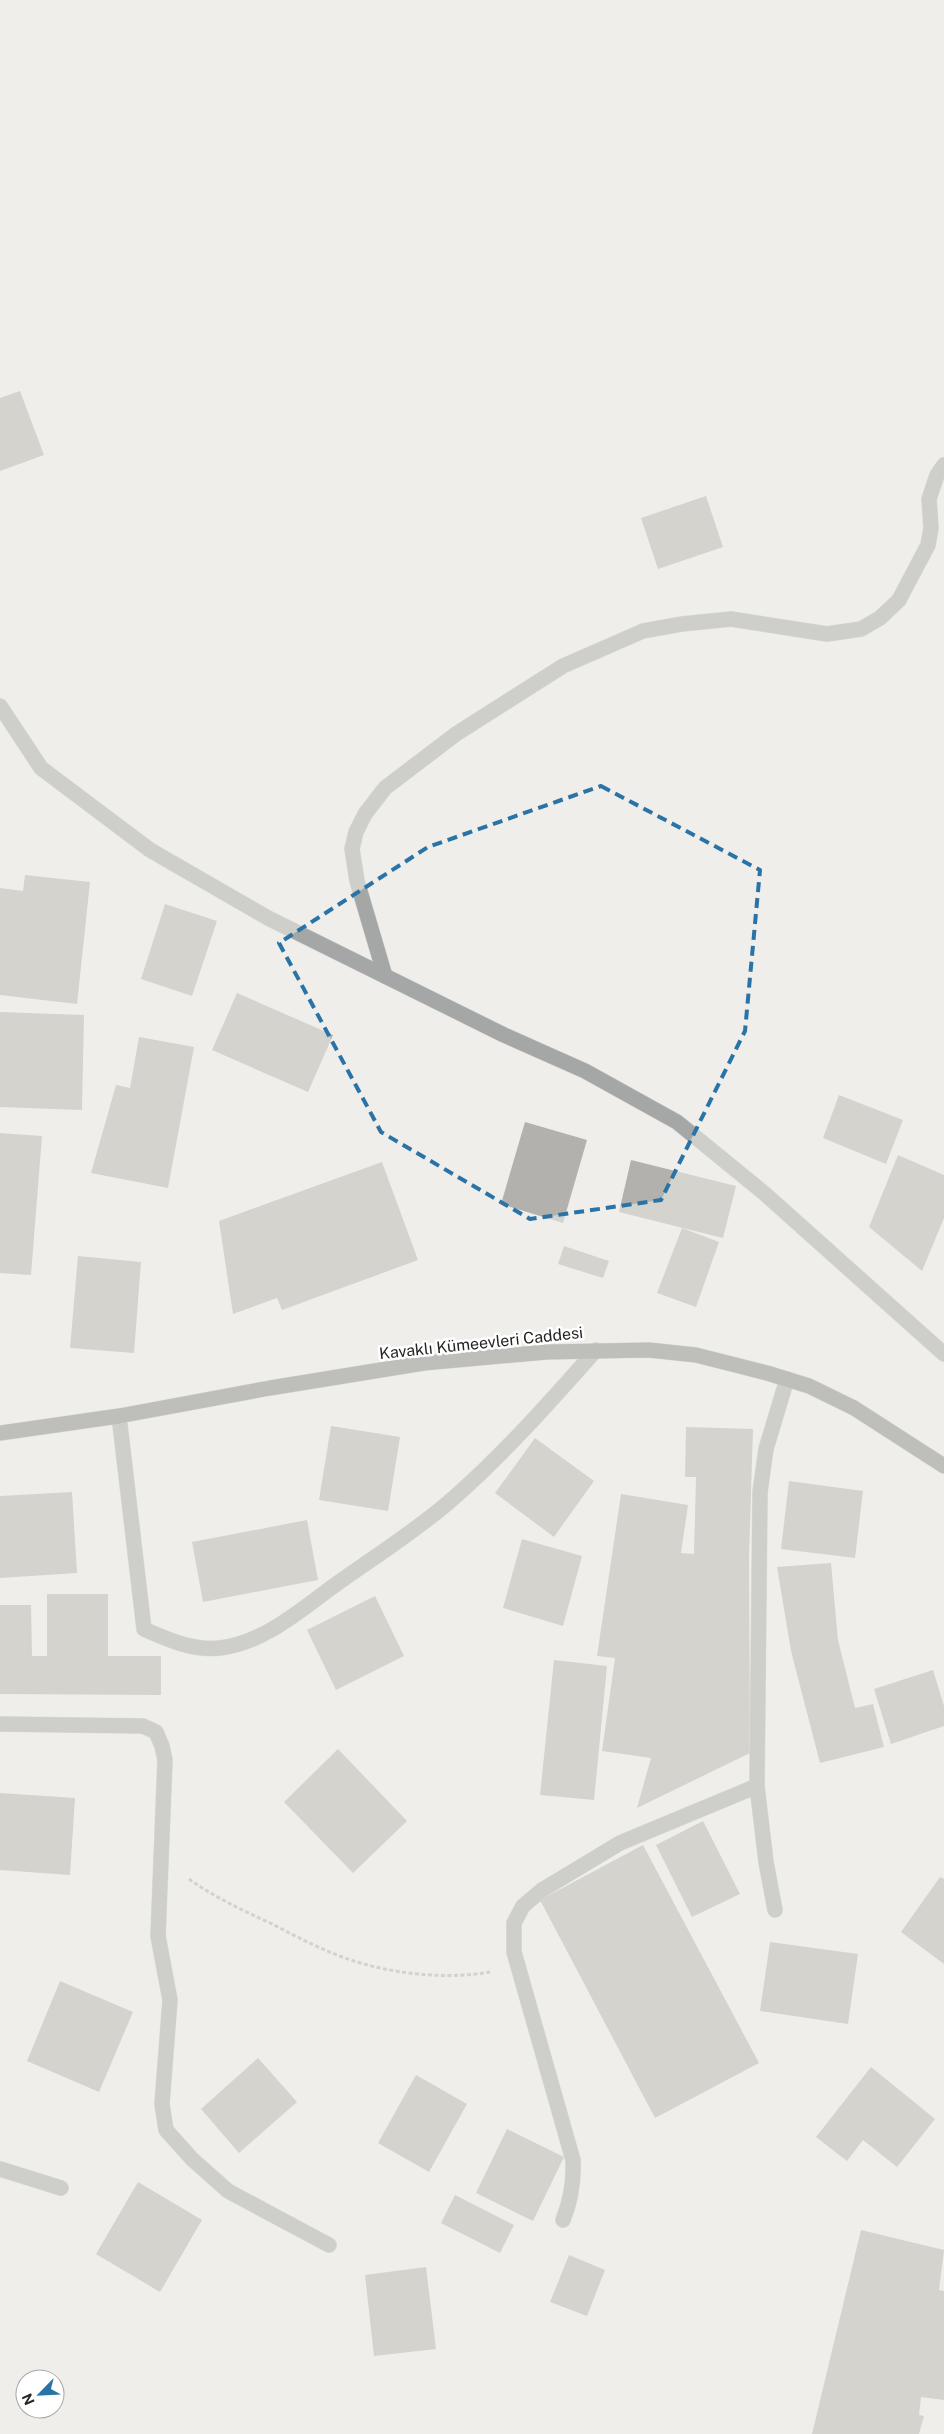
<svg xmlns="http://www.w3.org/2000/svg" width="944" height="2434" viewBox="0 0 944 2434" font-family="'Public Sans',sans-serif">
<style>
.building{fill:#b3b1ad}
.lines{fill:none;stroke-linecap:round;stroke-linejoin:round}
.lane-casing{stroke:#cbcac6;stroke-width:16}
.street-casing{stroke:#cbcac6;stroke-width:16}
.secondary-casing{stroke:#cbcac6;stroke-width:16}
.path{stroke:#b0afac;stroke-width:3;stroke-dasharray:4 2.5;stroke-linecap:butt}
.lane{stroke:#a5a7a6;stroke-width:15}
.street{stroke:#a5a7a6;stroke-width:15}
.secondary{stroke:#828483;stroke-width:15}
.marked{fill:none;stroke:#2a73a7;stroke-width:4;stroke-dasharray:10 6;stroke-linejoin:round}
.labels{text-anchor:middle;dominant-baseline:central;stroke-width:5;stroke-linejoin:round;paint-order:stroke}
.street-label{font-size:16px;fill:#252423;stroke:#fff}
</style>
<rect width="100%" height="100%" fill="#f0eeea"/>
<g class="building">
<polygon points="20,391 44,455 0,471 0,398"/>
<polygon points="706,496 723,547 658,569 641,518"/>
<polygon points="25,875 90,882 77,1004 0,995 0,888 23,891"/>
<polygon points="165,904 217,921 192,996 141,979"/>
<polygon points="237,993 333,1035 308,1092 212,1050"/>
<polygon points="0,1012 84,1015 82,1110 0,1107"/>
<polygon points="139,1037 194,1047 168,1188 91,1173 116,1085 130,1088"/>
<polygon points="839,1095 903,1120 886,1164 823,1138"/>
<polygon points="525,1122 587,1140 563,1223 501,1204"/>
<polygon points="0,1133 42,1136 31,1275 0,1273"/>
<polygon points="898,1155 944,1175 944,1218 922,1271 869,1227"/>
<polygon points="631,1160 736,1186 723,1238 619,1212"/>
<polygon points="382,1162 418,1260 282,1310 277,1298 233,1314 219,1221"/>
<polygon points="682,1228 719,1242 696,1307 657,1293"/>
<polygon points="564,1246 609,1261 603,1278 558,1264"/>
<polygon points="78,1256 141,1262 134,1353 70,1348"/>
<polygon points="331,1426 400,1437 388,1511 319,1500"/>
<polygon points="686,1427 753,1429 749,1556 750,1753 637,1808 651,1758 602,1751 615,1658 597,1656 621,1494 688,1505 681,1553 694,1554 696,1477 685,1477"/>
<polygon points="535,1438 594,1481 554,1537 495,1493"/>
<polygon points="789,1481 863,1491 855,1558 781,1549"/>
<polygon points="72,1492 77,1573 0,1578 0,1496"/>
<polygon points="307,1520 318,1580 203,1602 192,1542"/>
<polygon points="522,1539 582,1556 563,1626 503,1608"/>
<polygon points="831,1563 838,1640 855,1708 873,1704 884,1747 820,1763 791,1651 777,1567"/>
<polygon points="47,1594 108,1594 108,1656 161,1656 161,1695 0,1694 0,1605 31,1605 32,1656 47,1656"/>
<polygon points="375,1596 404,1656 336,1690 307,1630"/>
<polygon points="554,1660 607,1666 594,1800 540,1795"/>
<polygon points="933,1670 944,1706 944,1726 891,1744 874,1689"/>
<polygon points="338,1749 407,1821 353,1873 284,1802"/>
<polygon points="0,1793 75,1798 70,1875 0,1870"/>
<polygon points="703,1821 740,1894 692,1917 656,1845"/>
<polygon points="643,1845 759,2063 655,2118 540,1900"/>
<polygon points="940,1877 944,1879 944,1964 901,1932"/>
<polygon points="770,1942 858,1954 848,2024 760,2011"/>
<polygon points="60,1981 133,2012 99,2092 27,2061"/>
<polygon points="258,2058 297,2102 239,2153 201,2109"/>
<polygon points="871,2067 935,2119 897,2167 863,2140 847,2161 816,2137"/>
<polygon points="416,2075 467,2104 429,2172 378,2143"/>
<polygon points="507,2129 564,2157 533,2221 476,2193"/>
<polygon points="138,2182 202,2220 160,2292 96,2254"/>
<polygon points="455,2195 514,2225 500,2253 441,2223"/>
<polygon points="861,2230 944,2250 939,2290 944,2291 944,2400 921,2397 919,2415 924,2416 919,2434 812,2434"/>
<polygon points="569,2255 605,2270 587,2316 550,2302"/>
<polygon points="426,2267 436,2349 374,2356 365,2275"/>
</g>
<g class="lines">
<defs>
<path id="lane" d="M119,1416l25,213c24,11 50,22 76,19 44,-5 82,-39 115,-63 38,-27 79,-53 114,-83 53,-46 100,-99 147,-152"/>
<g id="street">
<polyline points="0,706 41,768 150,850 268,918 504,1035 585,1071 677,1122 764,1193 944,1354"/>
<polyline points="385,976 357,881 352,849 356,832 365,814 385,788 456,734 563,666 643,631 682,624 731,619 827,634 861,629 880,618 899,600 928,545 931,528 929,499 937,475 944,465"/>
<polyline points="0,1724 143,1726 156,1732 162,1746 165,1760 158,1936 170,2000 162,2104 166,2130 192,2159 228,2191 329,2245"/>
<polyline points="775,1910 766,1862 757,1786 760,1492 766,1449 787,1379"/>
<polyline points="0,2169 61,2188"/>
<path d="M563,2220c8,-20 11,-38 10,-60l-59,-208v-29l9,-17 19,-16 78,-47 137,-57"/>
</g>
<polyline id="secondary" points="0,1433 119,1416 270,1388 424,1363 547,1352 649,1350 696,1355 767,1373 809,1386 854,1408 944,1466"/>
</defs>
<use href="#lane" class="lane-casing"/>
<use href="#street" class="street-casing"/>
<use href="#secondary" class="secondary-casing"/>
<path class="path" d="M189,1879c25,18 53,31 81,44 18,9 36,19 55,27 49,22 112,31 165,22"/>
<use href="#lane" class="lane"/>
<use href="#street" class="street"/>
<use href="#secondary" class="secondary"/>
</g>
<path d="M0 0H944V2434H0ZM601,786l159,84 -15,161 -84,169 -131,19 -149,-87 -102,-189 149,-96z" fill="#f0eeea" fill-opacity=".55" fill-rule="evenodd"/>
<path class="marked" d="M601,786l159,84 -15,161 -84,169 -131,19 -149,-87 -102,-189 149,-96z"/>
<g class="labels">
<g class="street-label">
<text transform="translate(481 1343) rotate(-6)">Kavaklı Kümeevleri Caddesi</text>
</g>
</g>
<g transform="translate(40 2394) rotate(246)"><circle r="24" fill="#ffffff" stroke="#a8a7a7"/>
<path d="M0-4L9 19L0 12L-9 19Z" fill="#2a73a7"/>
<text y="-8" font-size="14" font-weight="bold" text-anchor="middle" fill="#252423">N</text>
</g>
</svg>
